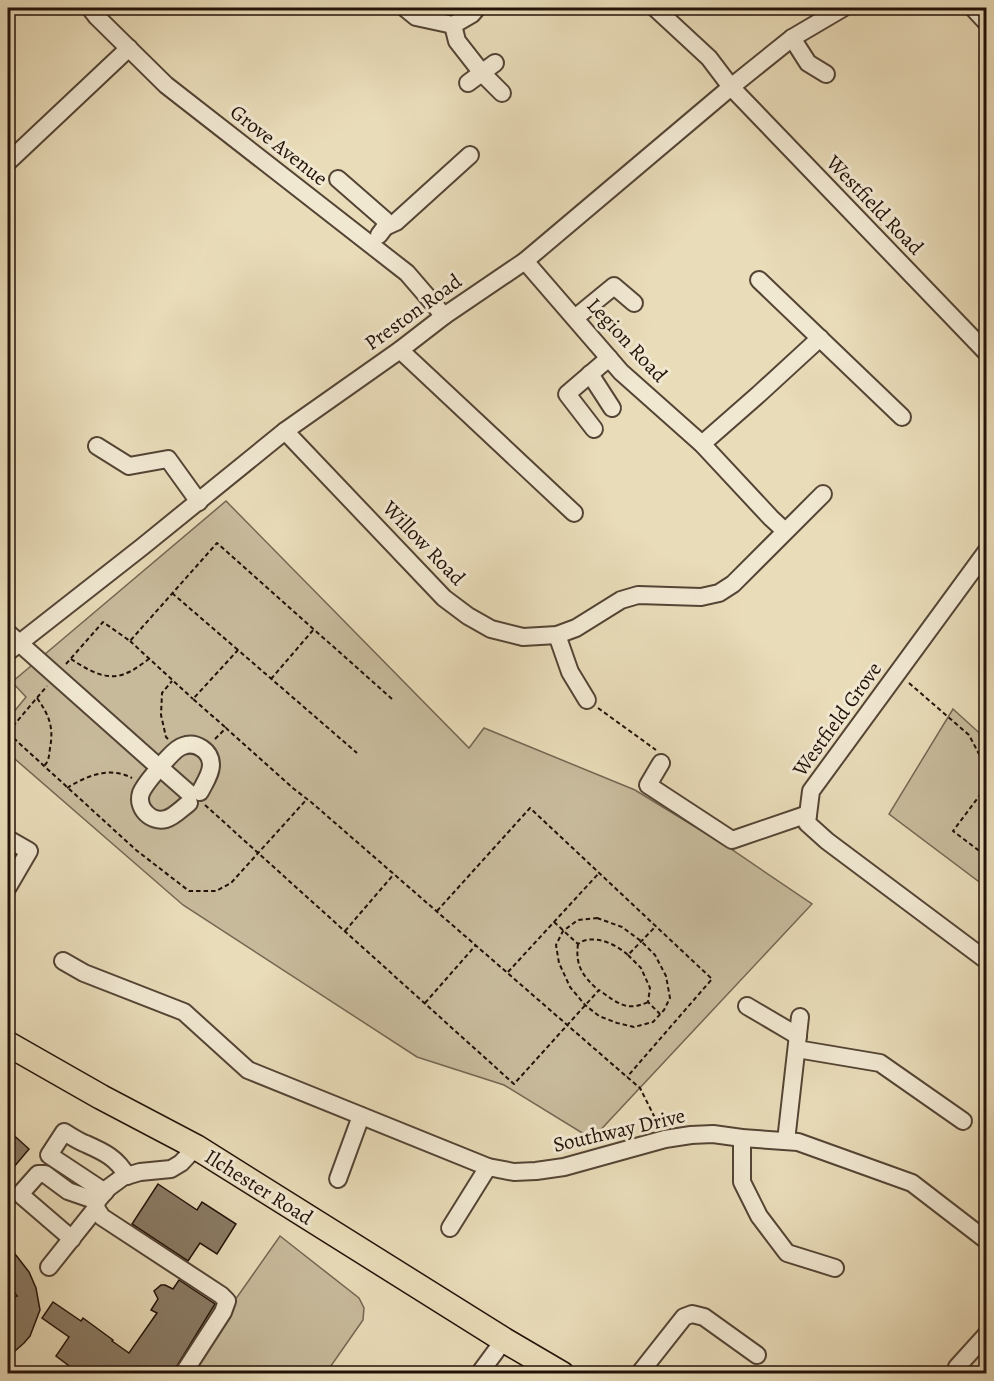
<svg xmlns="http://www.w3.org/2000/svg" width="994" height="1381" viewBox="0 0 994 1381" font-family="Alegreya,serif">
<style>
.green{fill:#c7ba9b;stroke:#756652;stroke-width:1.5}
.building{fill:#8a7b65;stroke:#231209;stroke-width:1.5}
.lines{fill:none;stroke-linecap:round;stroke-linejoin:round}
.minor-casing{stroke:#544435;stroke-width:20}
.highway-casing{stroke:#231209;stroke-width:27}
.path{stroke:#231209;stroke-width:2;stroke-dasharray:4.5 3;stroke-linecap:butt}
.minor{stroke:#f1e8d2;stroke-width:16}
.highway{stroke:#e9dcb9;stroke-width:24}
.labels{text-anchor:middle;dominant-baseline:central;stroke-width:6;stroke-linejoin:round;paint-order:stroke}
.street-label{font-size:21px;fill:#231209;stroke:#f1e8d2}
</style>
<rect width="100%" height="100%" fill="#e9dcb9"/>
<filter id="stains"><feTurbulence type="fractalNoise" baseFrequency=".00333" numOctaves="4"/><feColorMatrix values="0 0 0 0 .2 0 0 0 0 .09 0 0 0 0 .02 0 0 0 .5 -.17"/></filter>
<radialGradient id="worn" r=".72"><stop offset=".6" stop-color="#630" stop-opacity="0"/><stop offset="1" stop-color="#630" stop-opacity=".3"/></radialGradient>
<g class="green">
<polygon points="226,501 469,748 484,728 635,790 728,847 812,904 592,1139 504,1085 417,1057 183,905 8,753 8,719 26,697 12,682"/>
<polygon points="953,709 986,739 986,887 889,814"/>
<polygon points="280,1236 359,1298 364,1308 363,1320 326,1373 183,1374"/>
</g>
<g class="building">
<polygon points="8,1130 29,1149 8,1174"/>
<polygon points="158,1184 197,1210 202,1202 236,1224 217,1254 200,1243 188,1261 132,1224"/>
<polygon points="8,1245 29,1272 36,1288 40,1310 30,1336 24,1343 8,1357 8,1298 17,1296 8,1283"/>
<polygon points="179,1280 215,1304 172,1374 80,1374 56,1356 69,1337 42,1318 53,1302 81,1321 83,1318 113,1340 112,1341 129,1353 157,1313 151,1310 158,1299 154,1291 161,1285 165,1285 173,1289"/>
</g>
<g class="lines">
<defs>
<g id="minor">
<polyline points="90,8 97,17 166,85 407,273 444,316"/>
<polyline points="405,8 416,17 453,25 472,14 477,8"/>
<polyline points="655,8 709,58 731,87 986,352"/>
<polyline points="973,8 986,22"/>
<polyline points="453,25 457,41 482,73 502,93"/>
<polyline points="792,38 808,63 826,74"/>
<polyline points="468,83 495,63"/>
<polyline points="8,162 129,48"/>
<polyline points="338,179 385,220 385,227 379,235"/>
<polyline points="385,227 396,222 470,155"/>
<polyline points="525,261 621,372 702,444 771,518 785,531"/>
<polyline points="759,280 902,417"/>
<polyline points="575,318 614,286 634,303"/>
<polyline points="400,350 574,513"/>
<polyline points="590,374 612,408"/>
<polyline points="594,429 567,394 609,358"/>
<polyline points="285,431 444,598 468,616 491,629 523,637 557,635 576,628 621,600 638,595 701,597 719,593 733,584 823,494"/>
<polyline points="702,444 759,394 820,338"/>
<polyline points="97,446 129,466 168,459 199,502"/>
<polyline points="986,552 811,791 807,823 827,841 986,960"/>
<polyline points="8,633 153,762"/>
<polyline points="557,635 570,672 587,700"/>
<polyline points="8,652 142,547 285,431 400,350 444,316 525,261 731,87 792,38 843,8"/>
<path d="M165,761c5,-5 11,-13 18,-15 13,-5 28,5 28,19 0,9 -7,19 -11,27"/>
<polyline points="661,763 648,785 732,840 808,814"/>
<polyline points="165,772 190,794"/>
<path d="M155,773c-5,6 -11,13 -14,20 -5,15 10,30 25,26 8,-2 16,-11 23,-16"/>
<polyline points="8,839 29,851 8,887"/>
<polyline points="63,961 84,973 184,1012 248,1070 488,1167 514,1172 536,1171 564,1167 665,1139 691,1135 713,1134 742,1138 798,1142 912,1183 986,1240"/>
<polyline points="747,1006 798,1036"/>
<polyline points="797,1049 880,1063 963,1121"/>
<polyline points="742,1138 742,1182 759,1216 787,1253 835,1268"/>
<polyline points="786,1141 800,1017"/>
<polyline points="338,1179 361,1116"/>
<path d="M105,1192l-56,-37 15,-23c7,4 14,9 22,12 18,8 31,14 41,32"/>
<polyline points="450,1228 488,1167"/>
<polyline points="72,1239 22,1196 22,1192 38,1174 45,1174 68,1191 97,1201"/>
<polyline points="49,1267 96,1208"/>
<polyline points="183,1374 223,1312 227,1301 221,1295 102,1217 96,1208 97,1201 108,1188 123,1177 140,1172 171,1169 181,1163 196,1147"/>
<polyline points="479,1374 504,1340"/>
<polyline points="639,1374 684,1317 692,1314 704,1317 757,1355"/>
<polyline points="955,1374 957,1367 986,1335"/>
</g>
<polyline id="highway" points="8,1044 101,1097 196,1147 504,1340 562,1374"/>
</defs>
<use href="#minor" class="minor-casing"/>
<use href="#highway" class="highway-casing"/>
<g class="path">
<polyline points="172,593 238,650"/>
<polyline points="130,641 193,699"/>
<path d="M71,659c17,11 37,24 58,13 7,-3 14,-9 20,-13"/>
<polyline points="66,664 103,622 130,641 217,543 392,699"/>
<polyline points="271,679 314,629"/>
<polyline points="909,683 969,735 979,754 986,787 953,831 986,856"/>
<path d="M37,698c12,17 17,29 13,50 -1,8 -1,13 -6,18"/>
<polyline points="598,708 656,750"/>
<polyline points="225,727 193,699 238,650 357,753"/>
<polyline points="8,732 47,686"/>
<polyline points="8,733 136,850 189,891 216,891 231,883 307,799"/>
<polyline points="168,739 166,737 161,715 162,693 172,681"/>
<polyline points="215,739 226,728 294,789 311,802 627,1077 640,1088 659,1126"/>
<path d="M67,788c19,-12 43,-22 65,-10"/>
<path d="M205,805l309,279 85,-94c18,13 28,22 49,12"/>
<polyline points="437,911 530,808 712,979 627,1077"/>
<polygon points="597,918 622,927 641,941 655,955 666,976 670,998 664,1010 653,1022 634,1027 617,1023 599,1016 585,1005 570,987 559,963 556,945 563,931 578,920"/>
<path d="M554,922l24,22c3,-2 6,-4 9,-4 14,-3 31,6 41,15l28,-29"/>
<polyline points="345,931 394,874"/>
<path d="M578,944c-3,22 5,32 20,46"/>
<polyline points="628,955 641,968 650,988 648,1002 660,1014"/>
<polyline points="508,972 599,873"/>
<polyline points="425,1003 476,945"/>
</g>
<use href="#minor" class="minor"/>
<use href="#highway" class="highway"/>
</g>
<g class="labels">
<g class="street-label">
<text transform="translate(279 145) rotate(38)">Grove Avenue</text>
<text transform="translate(875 205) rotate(46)">Westfield Road</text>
<text transform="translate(413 312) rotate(-36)">Preston Road</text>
<text transform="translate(627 340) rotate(47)">Legion Road</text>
<text transform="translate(424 543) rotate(46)">Willow Road</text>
<text transform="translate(837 719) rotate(-54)">Westfield Grove</text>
<text transform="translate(619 1130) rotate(-13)">Southway Drive</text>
<text transform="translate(259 1187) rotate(32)">Ilchester Road</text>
</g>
</g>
<rect width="994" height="1381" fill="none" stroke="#e9dcb9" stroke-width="30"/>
<rect x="9" y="9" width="976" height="1363" fill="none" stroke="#231209" stroke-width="3"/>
<rect x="15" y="15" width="964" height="1351" fill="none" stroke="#231209" stroke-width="1.5"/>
<rect width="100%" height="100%" filter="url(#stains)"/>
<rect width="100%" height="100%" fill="url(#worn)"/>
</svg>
